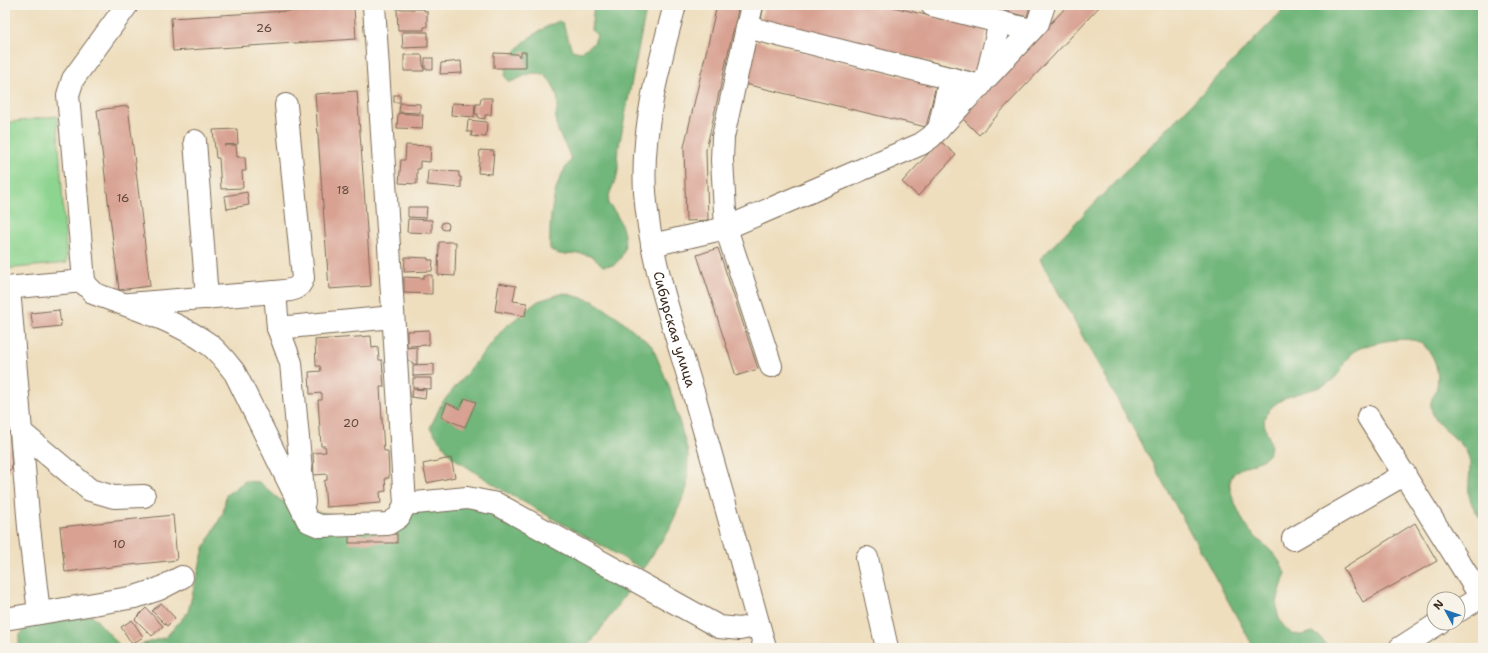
<svg xmlns="http://www.w3.org/2000/svg" width="1488" height="653" viewBox="0 0 1488 653" font-family="'Shantell Sans',sans-serif">
<style>
.green{fill:#8cd48f;stroke:#647f56}
.forest{fill:#71b67a;stroke:#56704c}
.building{fill:#d8a192}
.lines{fill:none;stroke-linecap:round;stroke-linejoin:round}
.minor-casing{stroke:#7a6956;stroke-width:24}
.minor{stroke:#fff;stroke-width:22}
.labels{text-anchor:middle;dominant-baseline:central;stroke-width:4;stroke-linejoin:round;paint-order:stroke}
.number-label{font-size:12px;fill:#62483b}
.street-label{font-size:14px;fill:#3b2a1e;stroke:#f7f3e8}
</style>
<rect width="100%" height="100%" fill="#f7f3e8"/>
<filter id="ink" filterUnits="userSpaceOnUse"><feTurbulence type="fractalNoise" baseFrequency=".025" numOctaves="2"/><feDisplacementMap in="SourceGraphic" scale="8" xChannelSelector="R" yChannelSelector="G"/><feConvolveMatrix kernelMatrix="1 2 1 2 8 2 1 2 1" color-interpolation-filters="sRGB"/></filter>
<filter id="wash" filterUnits="userSpaceOnUse"><feTurbulence type="fractalNoise" baseFrequency=".012" numOctaves="4" result="noise"/><feDisplacementMap in="SourceGraphic" scale="16" xChannelSelector="R" yChannelSelector="G"/><feGaussianBlur stdDeviation="0.9" result="paint"/><feColorMatrix in="noise" values="0 0 0 0 0 0 0 0 0 0 0 0 0 0 0 0 0 1.4 0 .05"/><feComposite in="paint" operator="in"/></filter>
<g filter="url(#wash)">
<rect width="100%" height="100%" fill="#eedebe"/>
<polygon class="green" points="57,116 67,263 5,269 5,123"/>
<g class="forest">
<path d="M594,5h53l-30,151c5,26 -8,27 -9,48 11,9 22,37 14,51 -1,4 -5,7 -8,10l-11,1c-4,-3 -8,-9 -13,-10 -15,-7 -25,5 -40,-7 -1,-28 2,-66 21,-89 -3,-13 -12,-22 -15,-36 -2,-7 2,-14 2,-21 -1,-12 -8,-30 -22,-30 -7,-1 -18,7 -26,9l-5,-5c1,-27 32,-47 54,-56l4,3 9,26 9,2 13,-9 3,-8 -6,-5z"/>
<path d="M1288,5h195v517c-6,-8 -12,-17 -14,-27 -2,-15 5,-30 -3,-44 -10,-17 -32,-23 -35,-44 -1,-7 3,-11 5,-17 5,-15 -1,-39 -17,-48 -13,-7 -54,1 -66,10 -10,8 -12,23 -22,29 -20,14 -52,10 -65,34 -7,12 10,26 3,38 -9,15 -36,9 -39,30 -1,5 3,15 5,20 4,9 8,19 14,27 8,10 20,17 28,28 3,4 6,10 9,15 -8,25 -18,42 6,61l10,1 11,-3 7,5 6,8v3h-72l-214,-389z"/>
<polygon points="564,293 593,301 619,318 652,346 669,386 688,452 687,488 670,528 643,569 504,491 452,457 430,428 442,403 504,328 538,301"/>
<polygon points="245,481 259,482 280,500 311,511 355,518 464,503 504,515 631,587 587,648 130,648 166,637 188,612 204,548 223,513 226,495"/>
<polygon points="92,615 122,648 19,648 19,636 29,624"/>
</g>
<g id="blocks">
<g class="building">
<polygon points="717,5 739,5 706,150 708,220 686,221 684,147"/>
<polygon points="764,5 885,5 987,30 977,73 761,20"/>
<polygon points="981,5 1030,5 1027,17"/>
<polygon points="1068,5 1101,5 979,135 962,118"/>
<polygon points="354,7 356,39 173,51 171,18"/>
<polygon points="397,9 424,9 424,11 427,11 427,27 424,27 424,30 398,30"/>
<polygon points="402,32 428,32 428,47 403,48"/>
<polygon points="756,41 936,85 926,127 745,84"/>
<polygon points="521,52 526,52 526,68 494,68 494,53 518,54 518,56 521,56"/>
<polygon points="404,55 422,55 424,71 404,71"/>
<rect x="425" y="58" width="8" height="11"/>
<polygon points="461,61 462,73 440,74 441,63"/>
<polygon points="357,91 371,286 329,289 315,94"/>
<rect x="394" y="95" width="6" height="7"/>
<polygon points="481,98 492,98 491,115 485,115 485,119 478,118 478,114 475,114 476,104 480,104"/>
<polygon points="400,103 420,104 420,113 399,112"/>
<polygon points="452,103 475,104 474,117 451,115"/>
<polygon points="128,106 150,286 119,290 97,110"/>
<polygon points="398,113 423,115 422,129 397,128"/>
<polygon points="468,120 487,122 486,137 471,136 472,132 467,132"/>
<polygon points="237,129 238,144 224,145 236,145 237,157 245,157 246,171 242,171 243,188 221,189 219,158 216,158 213,130"/>
<polygon points="940,141 956,155 918,196 902,182"/>
<polygon points="406,145 431,146 430,162 420,161 420,169 417,169 417,184 399,183 401,160 405,160"/>
<polygon points="480,150 494,151 492,174 478,173"/>
<polygon points="428,170 459,172 459,177 461,177 461,188 427,185"/>
<polygon points="247,192 249,205 227,209 225,196"/>
<polygon points="408,207 427,207 426,218 408,217"/>
<polygon points="408,219 432,220 432,233 407,232"/>
<circle cx="445" cy="226" r="4"/>
<polygon points="439,242 456,242 455,276 438,275"/>
<polygon points="718,248 758,369 736,376 697,255"/>
<polygon points="405,257 428,258 428,260 433,260 432,271 404,272"/>
<polygon points="424,275 432,275 432,294 404,293 404,277 424,278"/>
<polygon points="499,283 516,286 513,301 527,303 525,316 495,311"/>
<polygon points="59,310 61,326 33,329 31,313"/>
<polygon points="429,330 429,345 407,346 407,331"/>
<polygon points="371,336 372,348 378,347 379,360 382,360 384,387 380,387 384,451 388,451 389,478 385,478 386,491 380,492 381,503 326,507 324,481 327,480 327,474 314,475 313,453 326,452 325,446 321,446 318,400 322,400 322,393 310,394 309,372 321,371 320,366 316,366 315,340"/>
<polygon points="417,347 417,364 413,364 406,358 405,348"/>
<polygon points="434,364 434,375 413,376 413,365"/>
<polygon points="413,378 431,378 431,389 413,388"/>
<polygon points="413,389 426,390 425,399 411,397"/>
<polygon points="5,398 7,398 12,470 5,470"/>
<polygon points="465,398 476,402 465,427 441,417 447,403 460,409"/>
<polygon points="451,458 455,477 427,483 423,464"/>
<polygon points="8,488 9,511 5,511 5,489"/>
<polygon points="173,515 177,560 65,572 60,527"/>
<polygon points="1415,523 1437,561 1363,602 1343,568"/>
<rect x="349" y="534" width="48" height="9"/>
<polygon points="161,603 175,618 167,626 152,611"/>
<polygon points="146,608 163,626 152,636 135,619"/>
<polygon points="132,620 143,637 132,644 121,627"/>
</g>
</g>
</g>
<g filter="url(#ink)">
<use href="#blocks" fill-opacity="0" stroke="#7a6956" stroke-width="1"/>
<g class="lines">
<defs>
<g id="minor">
<polyline points="374,5 405,504 467,498 497,504 719,627 740,629 758,625"/>
<path id="s1" d="M675,5c-16,60 -34,124 -30,187 5,69 29,136 49,203 24,84 48,168 71,253"/>
<polyline points="752,5 723,137 722,160 726,228 771,366"/>
<polyline points="932,5 1031,30"/>
<polyline points="747,27 980,86"/>
<polyline points="987,76 1000,22"/>
<polyline points="939,129 950,78"/>
<polyline points="195,141 207,298"/>
<polyline points="652,245 726,228 921,144 931,137 1038,23 1044,5"/>
<path d="M84,281l3,5 8,8c39,14 82,27 115,51 10,8 18,19 25,28l73,148 12,5 68,-2 11,-7 6,-13"/>
<polyline points="5,288 84,281 68,95 73,79 127,5"/>
<polyline points="9,288 29,527 39,613"/>
<polyline points="275,292 278,328 291,363 304,502"/>
<path d="M129,304l146,-12c13,-2 24,0 28,-14l-17,-173"/>
<polyline points="278,328 393,317"/>
<polyline points="1368,417 1481,597"/>
<polyline points="21,432 90,490 114,497 144,496"/>
<polyline points="1293,539 1405,474"/>
<polyline points="867,558 887,648"/>
<polyline points="1458,611 1483,596"/>
<polyline points="5,619 135,597 159,589 182,577"/>
<polyline points="1400,648 1439,623"/>
</g>
</defs>
<use href="#minor" class="minor-casing"/>
<use href="#minor" class="minor"/>
</g>
</g>
<g class="labels">
<g class="number-label">
<text x="264" y="28">26</text>
<text x="343" y="190">18</text>
<text x="123" y="198">16</text>
<text x="351" y="423">20</text>
<text x="119" y="544">10</text>
</g>
<g class="street-label">
<text stroke="none"><textPath href="#s1" startOffset="331">Сибирская улица</textPath></text>
</g>
</g>
<rect width="1488" height="653" fill="none" stroke="#f7f3e8" stroke-width="20"/>
<g transform="translate(1446 611) rotate(310)"><circle r="19" fill="#f7f3e8" stroke="#aca397"/>
<path d="M0-3L7 15L0 10L-7 15Z" fill="#1f6fb2"/>
<text y="-6" font-size="11" font-weight="bold" text-anchor="middle" fill="#3b2a1e">N</text>
</g>
</svg>
